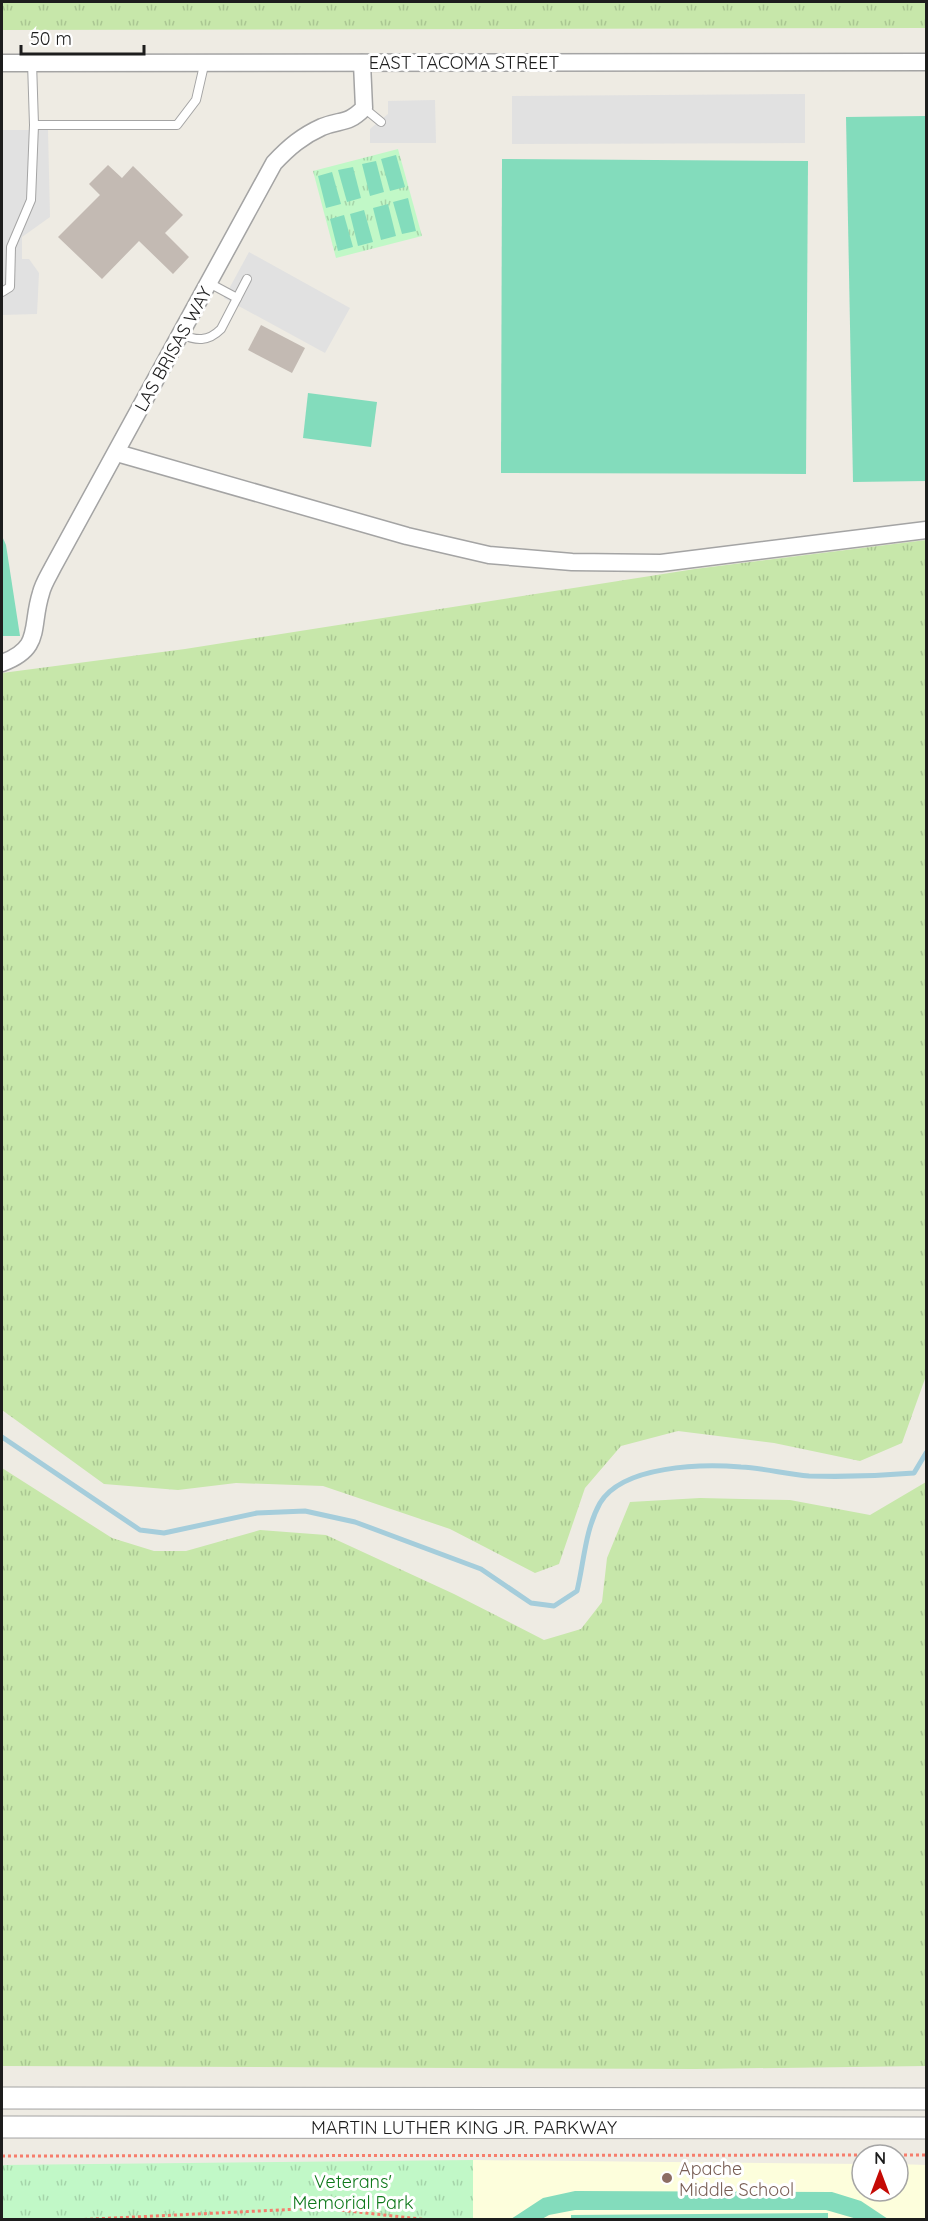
<svg xmlns="http://www.w3.org/2000/svg" width="928" height="2221" viewBox="0 0 928 2221" font-family="Quicksand,sans-serif">
<style>
.education{fill:#fdfedc}
.grass{fill:url(#grass-tufts)}
.park{fill:url(#park-tufts)}
.pitch{fill:#83dcbc}
.parking{fill:#e1e1e1}
.lines{fill:none;stroke-linecap:round;stroke-linejoin:round}
.stream{stroke:#a5cddb;stroke-width:5}
.building{fill:#c3bab3}
.service-casing{stroke:#a4a4a4;stroke-width:10}
.minor-casing{stroke:#a4a4a4;stroke-width:19}
.tertiary-casing{stroke:#a4a4a4;stroke-width:23}
.path{stroke:#f67e6d;stroke-width:3;stroke-dasharray:3 3;stroke-linecap:butt}
.service{stroke:#fff;stroke-width:8}
.minor{stroke:#fff;stroke-width:16}
.tertiary{stroke:#fff;stroke-width:21}
.education-dot{fill:#8d6e63;stroke:#fff;stroke-width:2}
.labels{text-anchor:middle;dominant-baseline:central;stroke-width:6;stroke-linejoin:round;paint-order:stroke}
.street-label{font-size:18px;fill:#1d1d1d;stroke:#fff}
.education-label{font-size:18px;fill:#785e54;stroke:#fff;text-anchor:start}
.park-label{font-size:18px;fill:#0e781a;stroke:#fff}
</style>
<defs>
<pattern id="grass-tufts" width="24" height="20" patternUnits="userSpaceOnUse" patternTransform="scale(1.5)"><rect width="24" height="20" fill="#c7e7aa"/><path d="M3 7l-1-3M5 7V3M7 7l1-3M15 17l-1-3M17 17v-4M19 17l1-3" fill="none" stroke="#aac692"/></pattern>
<pattern id="park-tufts" width="24" height="20" patternUnits="userSpaceOnUse" patternTransform="scale(1.5)"><rect width="24" height="20" fill="#c1f8c7"/><path d="M3 7l-1-3M5 7V3M7 7l1-3M15 17l-1-3M17 17v-4M19 17l1-3" fill="none" stroke="#a5d4aa"/></pattern>
</defs>
<rect width="100%" height="100%" fill="#eeebe3"/>
<polygon class="education" points="473,2160 862,2164 862,2191 898,2191 898,2164 926,2165 926,2219 473,2219"/>
<g class="grass">
<polygon points="2,2 926,2 926,28 2,30"/>
<polygon points="926,540 926,1376 902,1443 860,1461 774,1443 678,1431 621,1446 585,1488 559,1564 535,1573 450,1529 323,1486 236,1483 178,1490 104,1484 2,1410 2,673 185,649 695,569"/>
<polygon points="2,1468 112,1538 154,1551 186,1551 260,1530 326,1535 454,1594 544,1640 581,1629 602,1602 607,1558 630,1502 700,1498 790,1500 870,1515 926,1482 926,2066 696,2069 2,2066"/>
</g>
<g class="park">
<polygon points="398,149 422,236 336,258 313,171"/>
<polygon points="473,2160 473,2219 2,2219 2,2165"/>
</g>
<g class="pitch">
<polygon points="926,116 926,481 853,482 846,117"/>
<polygon points="396,155 405,187 390,191 381,159"/>
<polygon points="502,159 808,161 806,474 501,473"/>
<polygon points="376,161 384,192 370,196 362,164"/>
<polygon points="353,167 361,198 347,202 338,170"/>
<polygon points="332,172 341,204 326,208 318,176"/>
<polygon points="408,198 416,231 402,234 393,202"/>
<polygon points="388,204 396,236 381,240 373,208"/>
<polygon points="364,210 373,242 358,246 350,214"/>
<polygon points="344,215 353,247 338,251 330,219"/>
<polygon points="308,393 377,402 371,447 303,438"/>
<polygon points="2,536 6,545 20,636 2,636"/>
<polygon points="575,2191 832,2192 861,2201 888,2219 857,2219 826,2210 575,2210 549,2215 542,2219 511,2219 543,2198"/>
<polygon points="828,2213 828,2220 571,2219 571,2215"/>
</g>
<g class="parking">
<polygon points="805,94 805,143 512,144 512,96"/>
<polygon points="435,100 436,143 370,143 370,129 388,114 388,101"/>
<polygon points="2,130 48,130 50,217 22,237 22,259 29,259 39,273 37,314 2,315"/>
<polygon points="249,252 350,308 325,353 224,298"/>
</g>
<g class="lines">
<path class="stream" d="M2,1437l138,93 24,3 93,-20 48,-2 50,11 126,47 50,34 23,3 23,-15c7,-29 8,-61 23,-88 23,-38 102,-39 141,-36 22,1 45,7 68,9 35,1 70,0 105,-3l12,-20"/>
</g>
<g class="building">
<polygon points="108,165 122,178 133,166 183,215 165,233 189,257 173,274 139,241 102,279 58,237 100,195 89,184"/>
<polygon points="261,325 305,348 292,373 248,350"/>
</g>
<g class="lines">
<defs>
<g id="service">
<polyline points="32,62 34,125 177,125 196,100 205,61"/>
<polyline points="364,108 381,122"/>
<polyline points="209,283 237,298"/>
<polyline points="2,292 10,287 11,247 31,200 34,125"/>
<path d="M181,334c15,7 27,8 40,-5l26,-50"/>
</g>
<g id="minor">
<polyline points="2,63 926,62"/>
<polyline points="117,453 407,536 489,555 572,562 661,563 926,530"/>
<path d="M2,663c41,-15 28,-36 39,-70 2,-9 8,-18 12,-26l221,-404c15,-16 28,-27 48,-36 20,-8 25,-2 42,-19l-2,-45"/>
</g>
<g id="tertiary">
<polyline points="2,2098 926,2099"/>
<polyline points="2,2127 926,2128"/>
</g>
</defs>
<use href="#service" class="service-casing"/>
<use href="#minor" class="minor-casing"/>
<use href="#tertiary" class="tertiary-casing"/>
<g class="path">
<polyline points="898,2155 926,2155"/>
<polyline points="2,2156 862,2155"/>
<polyline points="72,2220 321,2208 429,2220"/>
</g>
<use href="#service" class="service"/>
<use href="#minor" class="minor"/>
<use href="#tertiary" class="tertiary"/>
</g>
<circle class="education-dot" cx="667" cy="2178" r="6"/>
<g class="labels">
<g class="street-label">
<text x="464" y="62">EAST TACOMA STREET</text>
<text transform="translate(173 349) rotate(-61)">LAS BRISAS WAY</text>
<text x="464" y="2127">MARTIN LUTHER KING JR. PARKWAY</text>
</g>
<g class="education-label">
<text x="679" y="2168">Apache<tspan x="679" dy="21">Middle School</tspan></text>
</g>
<g class="park-label">
<text x="353" y="2181">Veterans'<tspan x="353" dy="21">Memorial Park</tspan></text>
</g>
</g>
<rect width="928" height="2221" fill="none" stroke="#1d1d1d" stroke-width="6"/>
<g transform="translate(880 2173)"><circle r="28" fill="#ffffff" stroke="#a5a5a5" stroke-width="1.5"/>
<path d="M0-4.5L10 22L0 15L-10 22Z" fill="#c50a05"/>
<text y="-9" font-size="16" font-weight="bold" text-anchor="middle" fill="#1d1d1d">N</text>
</g>
<path d="M21 45v9h123v-9" fill="none" stroke="#1d1d1d" stroke-width="3"/>
<text x="30" y="45" font-size="18" fill="#1d1d1d" stroke="#ffffff" stroke-width="4.5" paint-order="stroke">50 m</text>
</svg>
